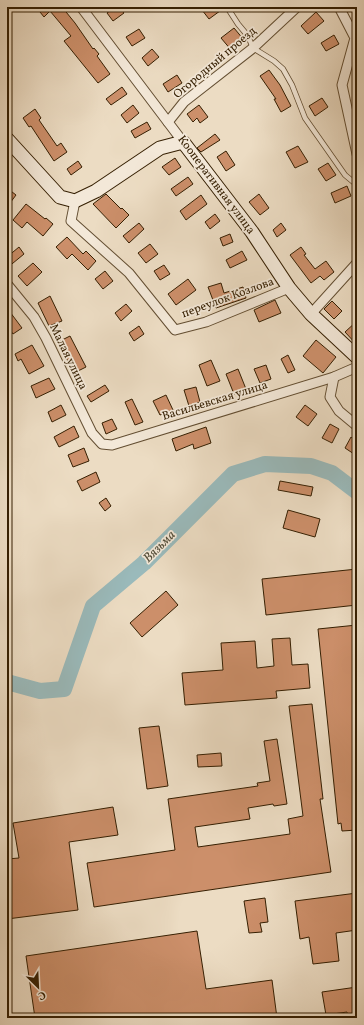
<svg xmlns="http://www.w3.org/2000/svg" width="364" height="1025" viewBox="0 0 364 1025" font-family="Vollkorn,serif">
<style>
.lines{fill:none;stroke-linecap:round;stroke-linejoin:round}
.river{stroke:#9ababb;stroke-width:16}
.building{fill:#cc8f6a;stroke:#351f02}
.lane-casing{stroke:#634e32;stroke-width:6}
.street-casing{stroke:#634e32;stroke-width:11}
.secondary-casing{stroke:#351f02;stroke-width:15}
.lane{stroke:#f3e8d8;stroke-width:4.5}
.street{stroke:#f3e8d8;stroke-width:9}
.secondary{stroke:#f3e8d8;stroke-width:13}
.labels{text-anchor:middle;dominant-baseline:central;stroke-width:3.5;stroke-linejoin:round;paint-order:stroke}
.street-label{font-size:12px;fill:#351f02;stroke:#f3e8d8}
.water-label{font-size:13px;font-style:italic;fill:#534e3a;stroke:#f3e8d8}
</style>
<rect width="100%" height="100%" fill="#ecdcc3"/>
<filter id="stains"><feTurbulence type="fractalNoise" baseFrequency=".005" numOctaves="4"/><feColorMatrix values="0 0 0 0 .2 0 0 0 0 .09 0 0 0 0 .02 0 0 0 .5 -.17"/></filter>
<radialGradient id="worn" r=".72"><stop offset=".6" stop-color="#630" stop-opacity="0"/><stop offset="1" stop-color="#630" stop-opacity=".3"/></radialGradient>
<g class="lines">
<polyline class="river" points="7,682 40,691 64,689 93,606 144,563 233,474 265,464 311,466 332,473 357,492"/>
</g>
<g class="building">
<polygon points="36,7 62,7 75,23 93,49 94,48 99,54 97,56 110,74 98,83 64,41 71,36 50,11 44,17"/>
<polygon points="115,7 119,7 124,13 113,21 107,13"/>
<polygon points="206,7 223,7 224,8 209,19 202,10"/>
<polygon points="316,12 324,21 308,34 301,26"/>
<polygon points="234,28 244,40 232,51 221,38"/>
<polygon points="139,29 145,38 132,46 126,37"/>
<polygon points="334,35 339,44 326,51 321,43"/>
<polygon points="152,49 159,57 148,66 142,58"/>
<polygon points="269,70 280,85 291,106 281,112 274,99 276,99 260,76"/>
<polygon points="177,75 182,83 168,92 163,84"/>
<polygon points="122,87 127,94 111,105 106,99"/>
<polygon points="322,98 328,107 315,116 309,106"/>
<polygon points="133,105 139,113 127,123 121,115"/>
<polygon points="199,105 208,117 200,123 197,118 193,122 187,114"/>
<polygon points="357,105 357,126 353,106"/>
<polygon points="35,109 41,118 39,120 57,146 61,143 67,152 54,161 31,126 29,127 23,118"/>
<polygon points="147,122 151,129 135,138 131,131"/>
<polygon points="215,134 220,140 201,152 197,148"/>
<polygon points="298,146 308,162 295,168 286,152"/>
<polygon points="226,151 235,165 226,171 217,157"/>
<polygon points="175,158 181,167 169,175 162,167"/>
<polygon points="78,161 82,167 71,175 67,169"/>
<polygon points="328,163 336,175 326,181 318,169"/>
<polygon points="188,177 193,184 176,196 171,189"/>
<polygon points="347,186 351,196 335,203 331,193"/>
<polygon points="7,188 16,195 7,207"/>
<polygon points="106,194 121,209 122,208 129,215 116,228 93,204"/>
<polygon points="259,194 269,208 260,215 249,202"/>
<polygon points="201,195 207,204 186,220 180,211"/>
<polygon points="26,204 45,219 46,218 53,224 43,236 27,222 22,228 13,220"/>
<polygon points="215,214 220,221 210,229 205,222"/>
<polygon points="139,223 144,229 129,243 123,236"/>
<polygon points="281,223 286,230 277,237 273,230"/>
<polygon points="230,234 233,242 223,246 220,238"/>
<polygon points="67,237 83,254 86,251 96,261 88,270 72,254 67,259 56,247"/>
<polygon points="150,244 158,254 146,263 138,253"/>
<polygon points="19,247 24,254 7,268 7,257"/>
<polygon points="301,247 306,254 304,255 315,269 326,261 334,272 324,280 320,276 311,283 290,255"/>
<polygon points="242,251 247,260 230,268 226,260"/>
<polygon points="33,263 42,272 27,286 18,276"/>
<polygon points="164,265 170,274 160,280 154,271"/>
<polygon points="105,271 113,281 103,289 95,279"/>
<polygon points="188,279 196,290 176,305 168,294"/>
<polygon points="221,283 224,293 243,287 246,298 216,308 208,287"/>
<polygon points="50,296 62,321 49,326 38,303"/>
<polygon points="275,300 281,313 259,322 254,310"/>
<polygon points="332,301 342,311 334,319 324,309"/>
<polygon points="126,304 132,311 121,321 115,313"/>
<polygon points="7,308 22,328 13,334 7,325"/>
<polygon points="357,321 357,345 345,332"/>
<polygon points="139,326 144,334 134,341 129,333"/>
<polygon points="70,336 86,367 74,373 58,342"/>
<polygon points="316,340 336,357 323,373 303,356"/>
<polygon points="32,345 44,366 29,374 21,359 18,361 15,354"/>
<polygon points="288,355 295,370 288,373 281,359"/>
<polygon points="211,360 220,381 207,386 199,365"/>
<polygon points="266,365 271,379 260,383 254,369"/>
<polygon points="238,369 246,389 234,394 226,374"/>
<polygon points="49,378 55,389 36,398 31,386"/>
<polygon points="105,385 109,391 91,402 87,396"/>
<polygon points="196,387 200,402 189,406 184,390"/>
<polygon points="166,395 173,410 160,415 153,401"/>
<polygon points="132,399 143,422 135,425 125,402"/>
<polygon points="61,405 66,415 52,422 48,412"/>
<polygon points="305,405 317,414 308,426 296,417"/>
<polygon points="112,419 117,429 106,434 102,423"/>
<polygon points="330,424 339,429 332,443 322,438"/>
<polygon points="74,426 79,437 59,447 54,437"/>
<polygon points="206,427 211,443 194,449 193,444 176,451 172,439"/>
<polygon points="351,437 357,442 357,456 345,448"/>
<polygon points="84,448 89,461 73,467 68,455"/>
<polygon points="96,472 100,482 82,491 77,481"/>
<polygon points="280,481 313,487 311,496 278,490"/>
<polygon points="106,498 111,506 105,511 99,503"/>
<polygon points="288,510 320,519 315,537 283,528"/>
<polygon points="357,569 357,605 266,615 262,579"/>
<polygon points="166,591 178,605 142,637 130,623"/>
<polygon points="357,625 357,830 342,831 341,823 338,824 318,629"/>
<polygon points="290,638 292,665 308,664 310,688 276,691 277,698 185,705 182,673 223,670 221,643 255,641 257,668 274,666 272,639"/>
<polygon points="312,704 323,799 320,799 331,872 94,907 87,863 175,850 168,799 258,786 257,783 270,781 264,741 277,739 287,804 274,806 273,804 248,808 250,819 195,827 198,847 290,834 288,819 303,816 289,706"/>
<polygon points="159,726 168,786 147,789 139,728"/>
<polygon points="221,753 222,766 198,767 197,755"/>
<polygon points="113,807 118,835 69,842 78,910 7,919 7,859 19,858 13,823"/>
<polygon points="357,893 357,930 336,933 339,961 313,964 309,937 300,939 295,901"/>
<polygon points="265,898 268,922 260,923 262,932 249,933 244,901"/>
<polygon points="197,931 206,989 272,980 277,1018 35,1018 26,956"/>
<polygon points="357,987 357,1018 348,1018 347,1012 326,1015 322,992"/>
</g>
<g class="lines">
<defs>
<polyline id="lane" points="227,7 238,24 248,36 253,48 274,61 283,69 292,85 305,118 345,175 357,185"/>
<g id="street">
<polyline points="81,7 183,142"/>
<polyline points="339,7 355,38 342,85 357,154"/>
<polyline points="168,122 184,102 253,48 297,7"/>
<polyline points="75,201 71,221 129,273 175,330 206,322 289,288"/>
<polyline points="7,284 34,317 46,338 92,433 102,444 112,445 334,377 357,367"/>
<polyline points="311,314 357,263"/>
<polyline points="334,377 330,397 339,411 357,426"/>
</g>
<polyline id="secondary" points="7,139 60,197 75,201 96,191 160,148 183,142 252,232 289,288 311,314 357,357"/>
</defs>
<use href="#lane" class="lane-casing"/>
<use href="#street" class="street-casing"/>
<use href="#secondary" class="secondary-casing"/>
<use href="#lane" class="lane"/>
<use href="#street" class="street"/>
<use href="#secondary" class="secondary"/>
</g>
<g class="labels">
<g class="street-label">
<text transform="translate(215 63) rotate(-40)">Огородный проезд</text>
<text transform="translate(216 185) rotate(53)">Кооперативная улица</text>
<text transform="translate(228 298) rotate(-20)">переулок Козлова</text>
<text transform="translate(68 357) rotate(64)">Малая улица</text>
<text transform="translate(215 401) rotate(-17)">Васильевская улица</text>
</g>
<g class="water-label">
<text transform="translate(160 547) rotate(-45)">Вязьма</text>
</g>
</g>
<rect width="364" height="1025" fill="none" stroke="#ecdcc3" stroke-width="24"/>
<rect x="8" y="8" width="348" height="1009" fill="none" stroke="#351f02" stroke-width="2"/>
<rect x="12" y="12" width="340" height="1001" fill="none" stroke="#351f02"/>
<g transform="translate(38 987) rotate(156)" stroke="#f3e8d8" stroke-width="3" paint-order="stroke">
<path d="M0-3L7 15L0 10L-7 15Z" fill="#351f02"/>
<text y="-6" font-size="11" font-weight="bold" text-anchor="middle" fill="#351f02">С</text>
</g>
<rect width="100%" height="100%" filter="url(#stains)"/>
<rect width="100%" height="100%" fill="url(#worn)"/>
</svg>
